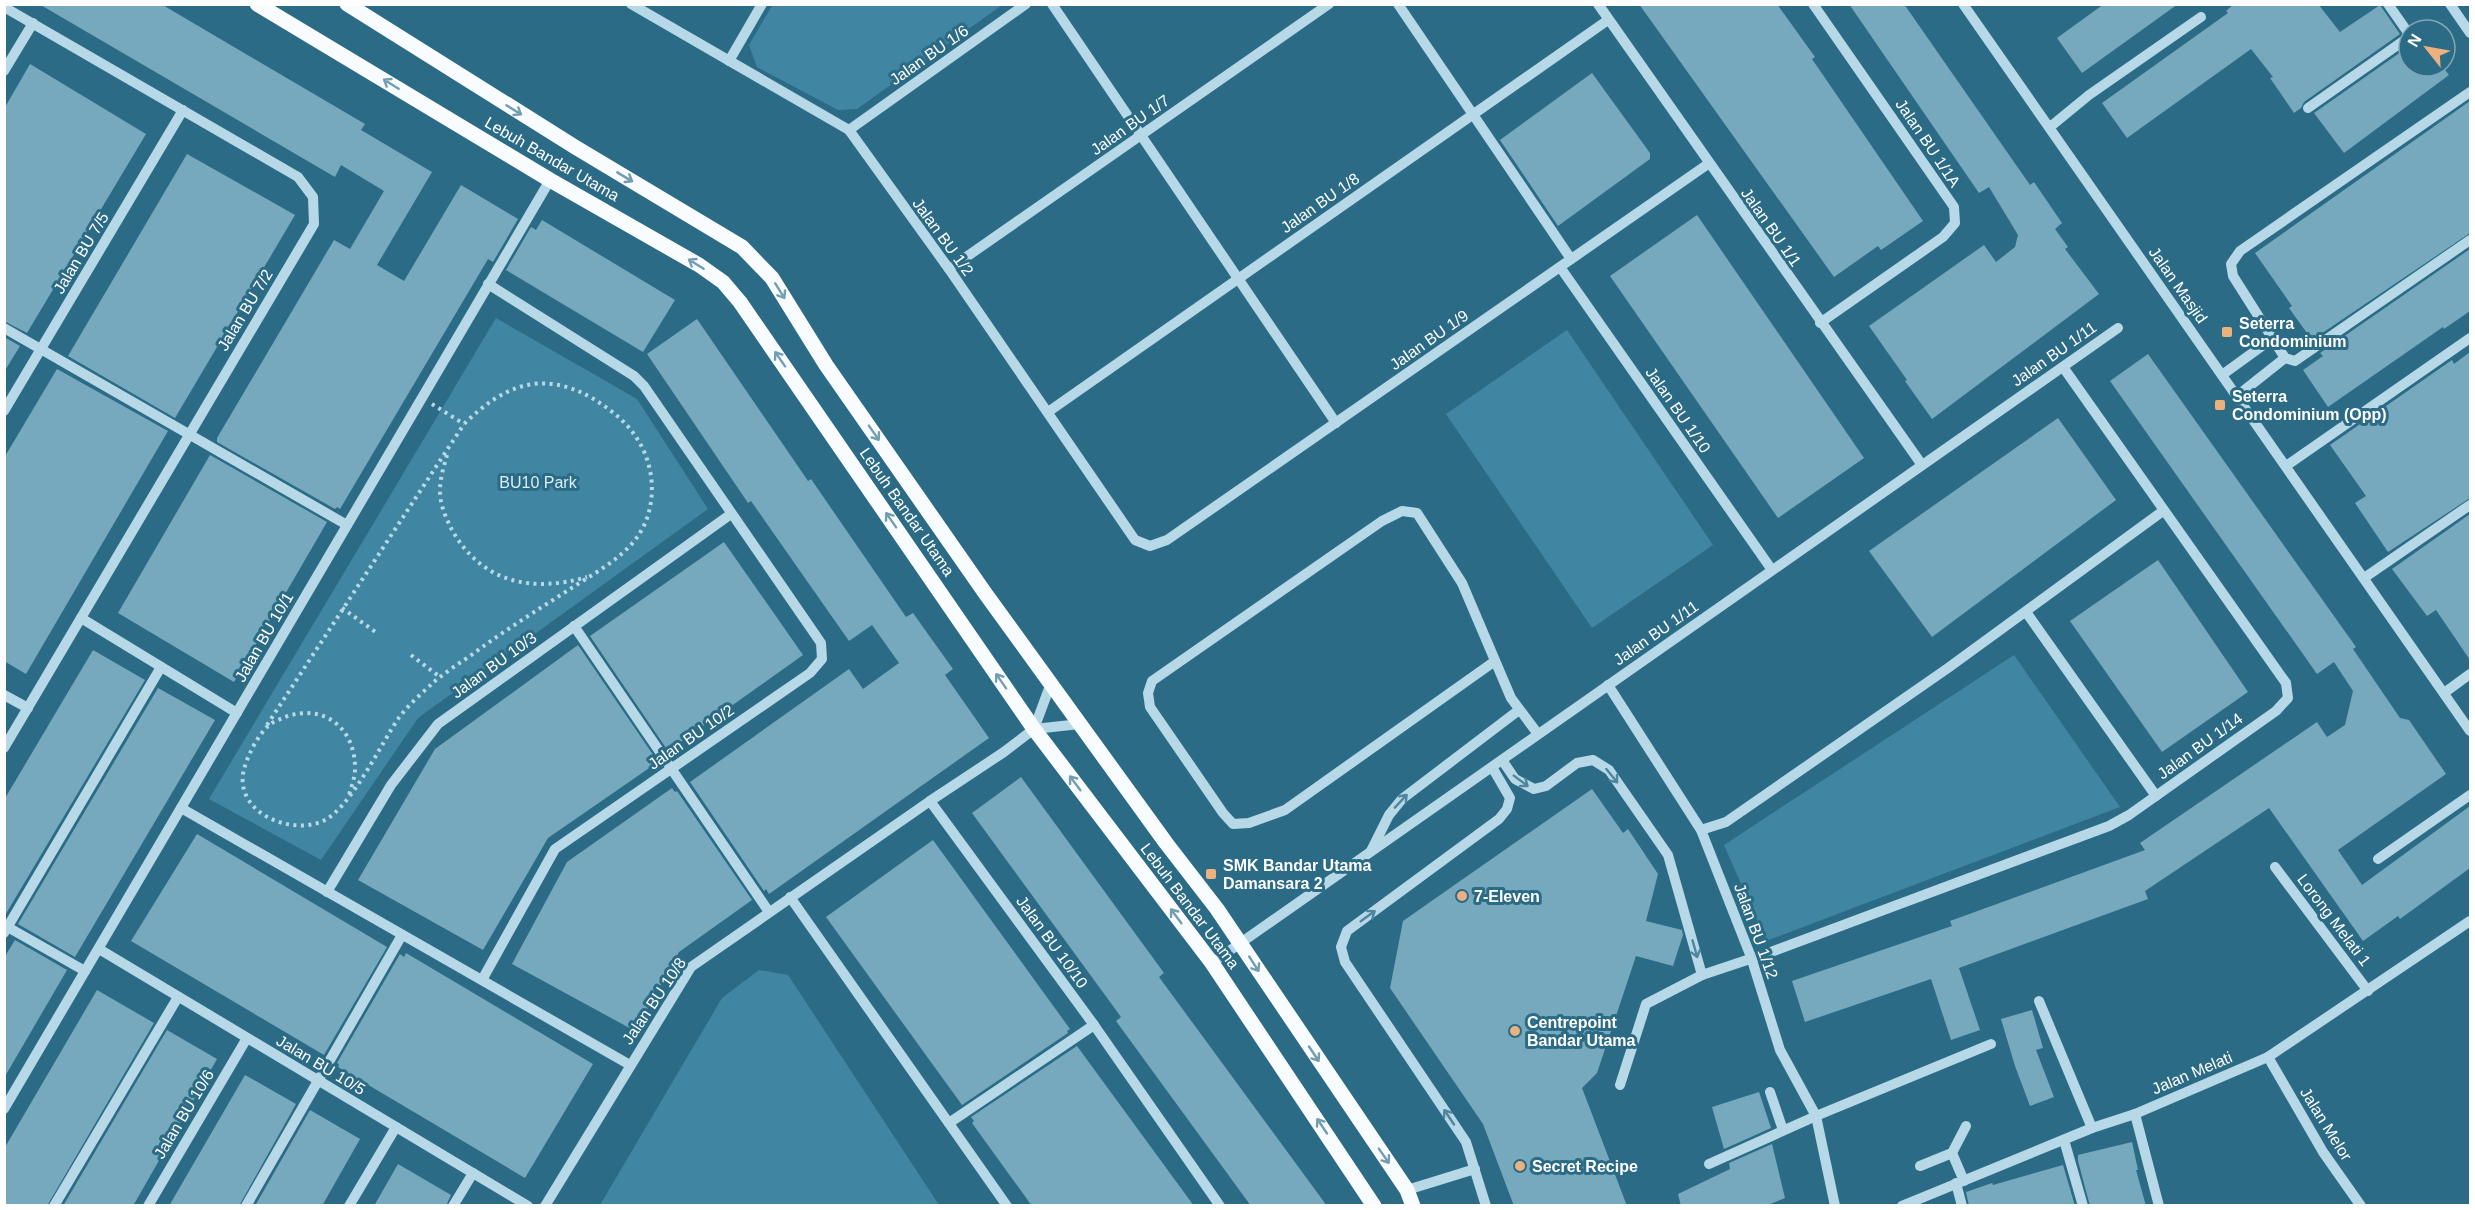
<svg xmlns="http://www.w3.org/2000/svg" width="2475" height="1210" viewBox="0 0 2475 1210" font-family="Helvetica,sans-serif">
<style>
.green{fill:#4086a2}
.building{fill:#76a9be}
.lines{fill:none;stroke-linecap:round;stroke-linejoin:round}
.path{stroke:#b7d9e7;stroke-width:4;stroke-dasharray:3 4.5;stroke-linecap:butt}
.minor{stroke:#b7d9e7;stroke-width:10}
.major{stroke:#f8fcfe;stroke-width:15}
.oneway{stroke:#739eb0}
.oneway2{stroke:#4e869e}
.poi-dot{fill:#edb17f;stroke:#2b6b86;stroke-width:2}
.labels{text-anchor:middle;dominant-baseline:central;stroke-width:6;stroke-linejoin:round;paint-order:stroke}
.street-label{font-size:16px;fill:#fff;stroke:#2b6b86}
.poi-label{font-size:16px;font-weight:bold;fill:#fff;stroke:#2b6b86;text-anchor:start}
.park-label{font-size:16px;fill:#daeef6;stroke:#2b6b86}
</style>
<rect width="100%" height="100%" fill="#2b6b86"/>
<g class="green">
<polygon points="773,4 1002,4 1002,5 857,109 838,110 757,67 749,45"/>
<polygon points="496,318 637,399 708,509 418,718 321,860 209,799"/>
<polygon points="1567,330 1713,545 1592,628 1446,414"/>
<polygon points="2014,655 2120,807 1766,941 1724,845"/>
<polygon points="759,970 788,975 939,1205 600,1205 722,998"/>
</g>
<g class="building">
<polygon points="39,4 161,4 365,124 361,130 432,172 377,265 404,281 461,185 518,219 493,262 488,259 340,509 337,507 335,509 217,442 217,438 334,240 350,249 384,191 341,165 335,177"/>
<polygon points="1639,4 1777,4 1815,57 1812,59 1923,221 1881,250 1878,246 1834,277"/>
<polygon points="1849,4 1904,4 2030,185 2034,182 2062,223 2055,229 2068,247 2065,249 2099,294 1932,419 1905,381 1907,380 1869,326 1984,245 1996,262 2015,247 2018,235 1989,187 1979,193"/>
<polygon points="2104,4 2178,4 2082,73 2057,38"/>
<polygon points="2234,4 2318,4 2340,32 2380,5 2400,34 2304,102 2301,108 2294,113 2270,78 2273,77 2251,49 2127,138 2102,103 2228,13 2226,11"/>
<polygon points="2408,47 2409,66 2442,66 2449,75 2344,153 2314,113"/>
<polygon points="30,64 146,134 27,333 4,321 4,109"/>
<polygon points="1592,73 1650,153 1650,159 1558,226 1500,140"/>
<polygon points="2470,101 2470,233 2312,340 2289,308 2292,306 2255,253"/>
<polygon points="187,154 295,215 175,418 68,356"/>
<polygon points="1697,215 1864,458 1778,518 1610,276"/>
<polygon points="542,220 675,300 643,352 506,270 531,227 536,230"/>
<polygon points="2470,249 2470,311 2444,329 2443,327 2328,407 2303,370 2323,356 2320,353"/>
<polygon points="697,319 808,481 811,479 906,617 913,613 953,669 945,675 989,738 769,894 766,889 764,891 690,782 849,669 863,689 899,663 872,625 849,641 751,501 748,503 647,354"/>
<polygon points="4,337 20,346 4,372"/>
<polygon points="2470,352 2470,498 2388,552 2355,503 2366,496 2330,445 2452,360 2454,364"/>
<polygon points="2148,354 2356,647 2353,649 2400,718 2409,720 2446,774 2338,850 2362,885 2470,806 2470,868 2400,919 2398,916 2363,941 2269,808 2145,891 2148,899 1959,968 1980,1030 1951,1040 1931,979 1805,1022 1792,981 1952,926 1950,921 2145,850 2140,843 2317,722 2327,737 2345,725 2353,691 2334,662 2317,674 2110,381"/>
<polygon points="57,369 168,431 26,674 4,661 4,458"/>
<polygon points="2058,418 2116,500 1932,637 1869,551"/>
<polygon points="210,455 327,522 234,682 118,613"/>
<polygon points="2470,514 2470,660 2436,610 2427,616 2392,569"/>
<polygon points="724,542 803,655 668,751 590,636"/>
<polygon points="2158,560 2248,692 2162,752 2070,621"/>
<polygon points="578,645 658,762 548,838 483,950 358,880 435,749"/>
<polygon points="93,650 145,680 4,917 4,800"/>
<polygon points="158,688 215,720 75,957 18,924"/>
<polygon points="1021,777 1164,973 1159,977 1327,1206 1251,1206 1116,1021 1121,1017 972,813"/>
<polygon points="672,788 675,792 677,791 752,900 679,952 635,1031 512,964 567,862"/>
<polygon points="1592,789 1623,833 1628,829 1658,874 1646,921 1682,930 1683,935 1673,966 1636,956 1597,1073 1582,1088 1627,1206 1514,1206 1483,1124 1390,988 1403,921"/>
<polygon points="197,834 387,947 324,1055 131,941"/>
<polygon points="933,840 1070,1029 1067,1031 1068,1033 962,1105 826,917"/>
<polygon points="15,940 67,970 4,1078 4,958"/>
<polygon points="406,953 593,1064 525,1178 338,1067 339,1064 337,1063 400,954 404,957"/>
<polygon points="97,990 154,1023 47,1206 4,1206 4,1149"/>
<polygon points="2032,1010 2043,1048 2036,1050 2054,1097 2030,1106 2015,1066 2001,1019"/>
<polygon points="167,1030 217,1059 133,1206 63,1206"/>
<polygon points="1077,1046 1194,1206 1032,1206 972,1123 974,1121 971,1117"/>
<polygon points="245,1075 296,1104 239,1206 169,1206"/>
<polygon points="1759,1092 1771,1128 1724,1149 1712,1107"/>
<polygon points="310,1110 360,1139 322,1206 255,1206"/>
<polygon points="2132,1142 2138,1170 2136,1170 2146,1206 2090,1206 2078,1161 2078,1155"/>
<polygon points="1772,1144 1785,1198 1766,1206 1681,1206 1678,1194 1730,1169 1729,1163"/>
<polygon points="398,1164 451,1195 446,1206 374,1206"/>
<polygon points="2063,1165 2075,1206 1969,1206 1966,1192 1992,1183 1993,1185"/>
</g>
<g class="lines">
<g class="path">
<polyline points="432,404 464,424"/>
<path d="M447,455c-3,11 -7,23 -7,36 0,14 6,27 12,39 30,53 80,63 135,47"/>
<polyline points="342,608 377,633"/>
<polyline points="411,655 440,677"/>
<path d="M267,725l197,-301c39,-38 77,-55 128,-26 18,11 35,24 46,42 18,29 19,68 0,96 -17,24 -47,39 -71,55 -33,21 -66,42 -97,65 -12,8 -24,16 -35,25 -12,11 -27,24 -37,38 -17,25 -48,90 -75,102 -33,15 -90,-9 -79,-52 4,-14 13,-32 23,-42 4,-5 12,-7 18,-10 39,-14 71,11 70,53 0,8 -4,17 -6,25"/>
</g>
<g class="minor">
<polyline points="631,4 849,130 949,269 1135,540 1150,546 1167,540 1708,164"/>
<polyline points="1052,4 1336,423"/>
<polyline points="1398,4 1571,259"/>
<polyline points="1598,4 1922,465"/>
<polyline points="1813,4 1954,207 1955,223 1943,237 1820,323"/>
<polyline points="1963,4 2470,731"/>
<polyline points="2388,4 2409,34"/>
<polyline points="2450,4 2470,33"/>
<polyline points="4,7 298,177 313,197 314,224 4,748"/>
<polyline points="729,61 762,4"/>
<polyline points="4,71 33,23"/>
<polyline points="2470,92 2240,251 2231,264 2233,276 2285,358 2295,361 2470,240"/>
<polyline points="2308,108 2409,37"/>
<polyline points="2050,127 2089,95 2201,17"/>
<polyline points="849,130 1026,4"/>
<polyline points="1560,267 1772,570"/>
<polyline points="949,269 1329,4"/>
<polyline points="4,328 347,525"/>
<polyline points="2222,375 2273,338"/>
<polyline points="2237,396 2285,358"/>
<polyline points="4,411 183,110"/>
<polyline points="1048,412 1608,20"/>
<polyline points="2286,466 2470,338"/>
<polyline points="2364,578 2470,505"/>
<polyline points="2026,612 2156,796"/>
<polyline points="81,618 237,713"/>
<polyline points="574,626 769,912"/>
<polyline points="1495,661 1285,810 1249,823 1233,824 1223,813 1150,707 1148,693 1152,681 1382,521 1402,511 1417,513 1462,583 1511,698 1538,734"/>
<polyline points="1608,685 1701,830 1751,957 1780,1050 1816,1116 1835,1206"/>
<polyline points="2444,693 2470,674"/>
<polyline points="4,695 28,708"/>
<polyline points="1034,729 1051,683"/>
<polyline points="1502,760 1515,779 1534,789 1546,786 1577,763 1593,760 1609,770 1668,855 1702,975 1771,952 2109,826 2129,815 2276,711 2288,698 2286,683 2063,367"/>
<polyline points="930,801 1094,1025 1220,1206"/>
<polyline points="181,808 630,1065"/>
<polyline points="1701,830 1726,822 1948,668 2163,511"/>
<polyline points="1371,851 1389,815 1402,799 1519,710"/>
<polyline points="2378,859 2470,795"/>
<polyline points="2275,867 2368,991"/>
<polyline points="327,892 391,785 438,724 731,514"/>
<polyline points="790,897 1007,1206"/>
<polyline points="4,925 85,971"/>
<polyline points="4,933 161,667"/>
<polyline points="99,949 528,1206"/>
<polyline points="1212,963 2118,328"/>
<polyline points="482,980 555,849 810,673 822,659 821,643 644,386 634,376 488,284"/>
<polyline points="2039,1001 2092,1128"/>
<polyline points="2268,1057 2323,1152 2361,1206"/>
<polyline points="1620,1085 1646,1004 1702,975"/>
<polyline points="1770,1092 1783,1130"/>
<polyline points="4,1109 550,180"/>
<polyline points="2135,1114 2159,1206"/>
<polyline points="949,1123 1094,1025"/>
<polyline points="2064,1140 2083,1206"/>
<polyline points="1952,1153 1964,1181"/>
<polyline points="1709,1164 1816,1116 1991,1044"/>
<polyline points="1920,1166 1952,1153 1966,1126"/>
<polyline points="1956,1183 1962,1206"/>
<polyline points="1407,1190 1475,1169"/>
<polyline points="54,1206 178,997"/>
<polyline points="148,1206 247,1038"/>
<polyline points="246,1206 402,935"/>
<polyline points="349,1206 396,1127"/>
<polyline points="453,1206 473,1173"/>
<polyline points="545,1206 691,967 930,801 1004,752 1034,729 1080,724"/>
<polyline points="1486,1206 1466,1142 1345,962 1341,947 1347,931 1499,819 1507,809 1510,798 1492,767"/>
<polyline points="1902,1206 2092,1128 2135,1114 2268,1057 2470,921"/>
</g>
<g class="major">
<polyline points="257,4 550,180 699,265 723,282 740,302 1034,729 1212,963 1374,1206"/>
<polyline points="347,4 575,147 742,247 772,278 826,365 985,593 1166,843 1217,909 1407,1190 1413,1206"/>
</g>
</g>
<defs><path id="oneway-shaft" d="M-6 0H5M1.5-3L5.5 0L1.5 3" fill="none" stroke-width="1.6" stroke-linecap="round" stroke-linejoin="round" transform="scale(1.5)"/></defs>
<g class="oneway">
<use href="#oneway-shaft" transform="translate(391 84) rotate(-148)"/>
<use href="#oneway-shaft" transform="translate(514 110) rotate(32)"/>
<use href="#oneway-shaft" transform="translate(625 177) rotate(31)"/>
<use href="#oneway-shaft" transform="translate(696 264) rotate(-148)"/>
<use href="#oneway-shaft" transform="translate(780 291) rotate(58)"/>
<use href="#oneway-shaft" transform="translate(780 359) rotate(-125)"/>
<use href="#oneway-shaft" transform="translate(874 433) rotate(55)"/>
<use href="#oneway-shaft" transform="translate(891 520) rotate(-125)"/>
<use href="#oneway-shaft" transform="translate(1001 681) rotate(-125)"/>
<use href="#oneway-shaft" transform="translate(1075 783) rotate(-127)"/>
<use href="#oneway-shaft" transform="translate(1176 916) rotate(-127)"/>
<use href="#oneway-shaft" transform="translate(1254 964) rotate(57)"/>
<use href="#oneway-shaft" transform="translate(1314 1054) rotate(56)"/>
<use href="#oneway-shaft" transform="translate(1322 1126) rotate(-124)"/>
<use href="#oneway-shaft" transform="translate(1384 1156) rotate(55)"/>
</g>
<g class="oneway2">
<use href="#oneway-shaft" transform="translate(1612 776) rotate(51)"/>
<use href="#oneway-shaft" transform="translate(1521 781) rotate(37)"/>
<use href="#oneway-shaft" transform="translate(1401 801) rotate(-47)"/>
<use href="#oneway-shaft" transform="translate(1368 916) rotate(-36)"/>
<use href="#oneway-shaft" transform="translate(1695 949) rotate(74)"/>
<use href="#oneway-shaft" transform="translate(1449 1117) rotate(-124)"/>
</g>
<g class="poi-dot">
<rect x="2221" y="326" width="12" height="12" rx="3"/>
<rect x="2214" y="399" width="12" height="12" rx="3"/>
<rect x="1205" y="868" width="12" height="12" rx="3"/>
<circle cx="1462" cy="896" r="6"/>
<circle cx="1515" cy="1031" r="6"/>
<circle cx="1520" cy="1166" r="6"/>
</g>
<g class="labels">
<g class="street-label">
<text transform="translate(929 55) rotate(-35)">Jalan BU 1/6</text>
<text transform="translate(1130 125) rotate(-35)">Jalan BU 1/7</text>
<text transform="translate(1928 143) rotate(56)">Jalan BU 1/1A</text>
<text transform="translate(552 159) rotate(30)">Lebuh Bandar Utama</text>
<text transform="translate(1320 203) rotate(-35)">Jalan BU 1/8</text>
<text transform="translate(1771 227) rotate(55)">Jalan BU 1/1</text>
<text transform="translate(943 237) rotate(54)">Jalan BU 1/2</text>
<text transform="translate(81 253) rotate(-59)">Jalan BU 7/5</text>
<text transform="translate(2178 285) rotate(55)">Jalan Masjid</text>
<text transform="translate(245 310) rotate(-59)">Jalan BU 7/2</text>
<text transform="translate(1429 340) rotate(-35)">Jalan BU 1/9</text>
<text transform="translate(2054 354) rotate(-35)">Jalan BU 1/11</text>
<text transform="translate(1678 410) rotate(55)">Jalan BU 1/10</text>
<text transform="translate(907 512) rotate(55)">Lebuh Bandar Utama</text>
<text transform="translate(1656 633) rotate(-35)">Jalan BU 1/11</text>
<text transform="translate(264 637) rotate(-60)">Jalan BU 10/1</text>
<text transform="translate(494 665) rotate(-36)">Jalan BU 10/3</text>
<text transform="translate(691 737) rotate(-35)">Jalan BU 10/2</text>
<text transform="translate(2200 746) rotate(-36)">Jalan BU 1/14</text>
<text transform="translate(1190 906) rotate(53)">Lebuh Bandar Utama</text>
<text transform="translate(2334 920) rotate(53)">Lorong Melati 1</text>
<text transform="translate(1756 931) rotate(70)">Jalan BU 1/12</text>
<text transform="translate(1052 942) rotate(54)">Jalan BU 10/10</text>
<text transform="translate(654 1001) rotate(-56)">Jalan BU 10/8</text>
<text transform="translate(321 1065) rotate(31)">Jalan BU 10/5</text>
<text transform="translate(2192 1073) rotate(-23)">Jalan Melati</text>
<text transform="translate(184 1114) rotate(-59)">Jalan BU 10/6</text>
<text transform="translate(2326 1124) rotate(58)">Jalan Melor</text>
</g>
<g class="poi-label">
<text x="2239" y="323">Seterra<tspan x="2239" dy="18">Condominium</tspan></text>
<text x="2232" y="396">Seterra<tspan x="2232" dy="18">Condominium (Opp)</tspan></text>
<text x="1223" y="865">SMK Bandar Utama<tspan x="1223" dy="18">Damansara 2</tspan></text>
<text x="1474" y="896">7-Eleven</text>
<text x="1527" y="1022">Centrepoint<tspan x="1527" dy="18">Bandar Utama</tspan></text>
<text x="1532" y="1166">Secret Recipe</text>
</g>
<g class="park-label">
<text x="538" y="482">BU10 Park</text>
</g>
</g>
<rect width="2475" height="1210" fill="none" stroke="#ffffff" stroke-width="12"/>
<g transform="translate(2427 48) rotate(301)"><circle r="28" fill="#2b6b86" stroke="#80a6b6" stroke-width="1.5"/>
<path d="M0-4.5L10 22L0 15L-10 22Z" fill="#edb17f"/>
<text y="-9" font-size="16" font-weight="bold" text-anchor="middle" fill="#ffffff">N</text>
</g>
</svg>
